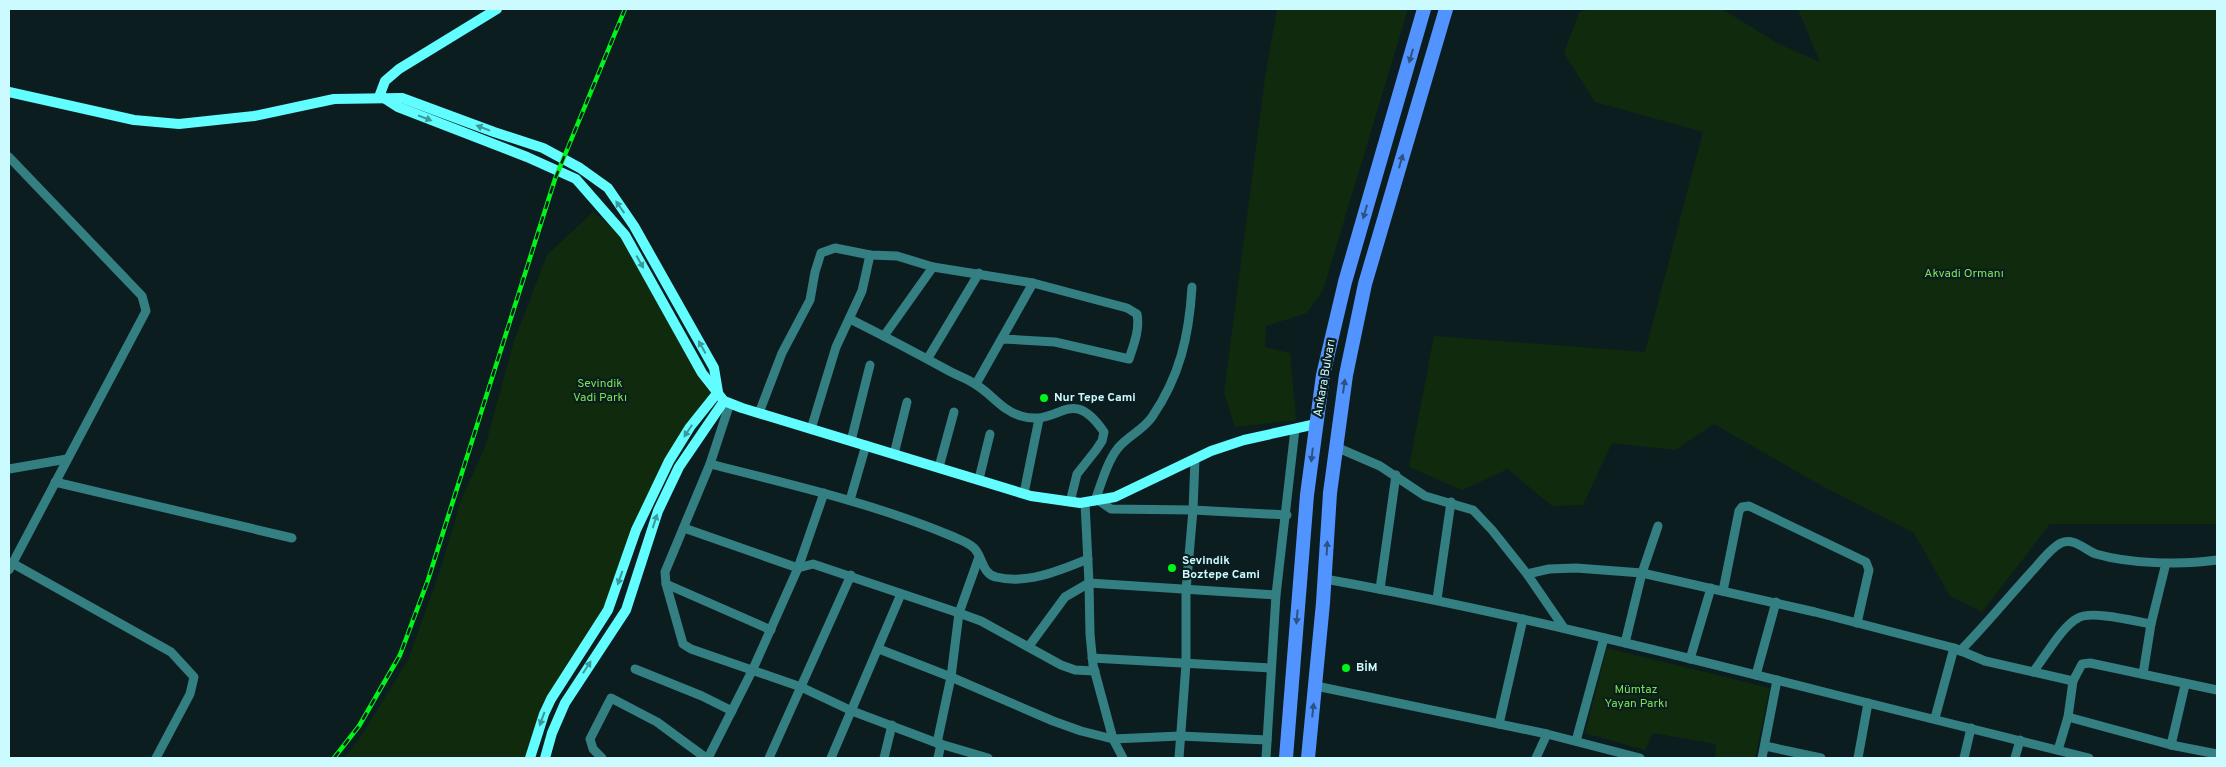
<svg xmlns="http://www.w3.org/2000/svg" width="2226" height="767" viewBox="0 0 2226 767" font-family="Overpass,sans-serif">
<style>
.green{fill:#102a0e}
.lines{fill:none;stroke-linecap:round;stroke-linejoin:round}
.street{stroke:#347f82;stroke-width:9}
.secondary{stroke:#62fdff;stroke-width:10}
.primary{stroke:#5294ff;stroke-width:14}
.rail-casing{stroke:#00f616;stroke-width:4.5}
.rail{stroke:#0c1d20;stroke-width:2.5;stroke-dasharray:8;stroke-linecap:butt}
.oneway{fill:#2c5384}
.oneway2{fill:#3b989b}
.poi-dot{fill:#00f616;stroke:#0c1d20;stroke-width:2}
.labels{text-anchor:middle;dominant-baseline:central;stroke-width:4.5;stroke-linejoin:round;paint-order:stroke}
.park-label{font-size:12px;fill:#78e452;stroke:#0c1d20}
.street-label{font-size:12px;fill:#cbfaff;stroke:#0c1d20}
.poi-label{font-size:12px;font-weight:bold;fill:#cbfaff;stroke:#0c1d20;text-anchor:start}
</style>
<rect width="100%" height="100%" fill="#0c1d20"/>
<g class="green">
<polygon points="1277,9 1408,9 1323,290 1307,313 1266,326 1265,347 1290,353 1296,420 1235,427 1224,393 1265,78"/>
<polygon points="1587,9 1722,9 1777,43 1820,62 1798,9 2217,9 2217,524 2050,524 1982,612 1950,596 1914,533 1824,487 1714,424 1675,450 1612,443 1583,505 1552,506 1508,469 1462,490 1409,467 1434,336 1645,352 1703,132 1595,102 1564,53 1579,13"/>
<polygon points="593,212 627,239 718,392 669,461 620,579 580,655 544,714 525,758 345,758 363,733 408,660 441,568 461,500 485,447 514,341 547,255"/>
<polygon points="1607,648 1770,688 1755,758 1715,758 1716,744 1653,733 1645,750 1585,733"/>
</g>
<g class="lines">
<g class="street">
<polyline points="9,157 142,296 146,311 9,570"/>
<path d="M850,319c34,17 68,35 101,53 8,4 17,7 24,12 17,10 26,26 46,32 39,12 49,-33 83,16l-2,9 -6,9 -19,24 -7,28"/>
<polyline points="884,336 933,267"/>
<polyline points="928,358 979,273"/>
<path d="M976,384l57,-101 94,25 10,6c3,15 -3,30 -8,45l-74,-17 -52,-3"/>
<polyline points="730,403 710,464 665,572 666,584 683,644 691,649 801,687 852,711 937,743 988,758"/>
<polyline points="759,413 782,353 810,300 815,272 821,253 835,248 870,255 897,256 933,267 1033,283"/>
<polyline points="811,429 836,347 862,291 870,255"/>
<polyline points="851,441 870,365"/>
<polyline points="1336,447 1380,466 1425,496 1473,510 1492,530 1527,574 1564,628"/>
<polyline points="894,454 907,402"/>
<path d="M710,464c83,21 166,40 244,73 7,3 15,6 20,11 9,9 8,26 22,29 31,8 65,-7 92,-18"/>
<polyline points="939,467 954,412"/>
<polyline points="9,469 67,459"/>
<polyline points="979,479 990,434"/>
<polyline points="55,482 292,538"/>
<polyline points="1024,493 1039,419"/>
<polyline points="850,500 866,445"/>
<polyline points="1098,500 1111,509 1193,510 1287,515"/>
<path d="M1095,501c6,-17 12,-39 23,-53 10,-12 25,-18 34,-31 28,-41 37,-81 40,-130"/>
<polyline points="1085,503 1089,583 1090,634 1093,665 1113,739 1123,758"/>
<polyline points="684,528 798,568 813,564 959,613 981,621 1061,665 1075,670 1095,671"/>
<polyline points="9,564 12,563 171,652 194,677 190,694 156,758"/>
<polyline points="1527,574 1549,569 1576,568 1642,573 1815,612 1954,648 1985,661 2073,681"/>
<path d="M1325,579c173,31 344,74 515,117 83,21 166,41 249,62"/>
<polyline points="666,584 771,630"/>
<polyline points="1380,589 1396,475"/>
<polyline points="1723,591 1739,511 1742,507 1749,506 1866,562 1869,570 1857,623"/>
<polyline points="1437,599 1451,502"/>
<polyline points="1625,643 1642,573 1658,526"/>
<polyline points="1029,646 1065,597 1089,583 1276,595"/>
<polyline points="879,649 951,677 1053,721 1081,731 1113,739 1180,736 1267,740"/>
<path d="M1960,651c26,-26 49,-55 74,-82 8,-9 17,-21 27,-26 13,-6 24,7 35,11 34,10 86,11 121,6"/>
<polyline points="1092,658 1271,668"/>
<polyline points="1690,659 1711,588"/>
<polyline points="635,669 702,696 732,711"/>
<path d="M2033,672c12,-15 29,-46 45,-54 13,-8 56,3 73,6"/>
<polyline points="2143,674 2151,624 2166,563"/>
<polyline points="1756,675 1776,602"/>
<polyline points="1316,686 1547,734 1640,758"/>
<polyline points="2068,717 2171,745 2217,754"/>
<polyline points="1935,718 1954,648"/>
<polyline points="1499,724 1523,619"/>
<polyline points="1576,741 1604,638"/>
<polyline points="937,743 951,677 959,613 979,557"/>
<polyline points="2171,745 2185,685"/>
<polyline points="1765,746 1821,758"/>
<polyline points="2058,750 2068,717 2073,681 2082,664 2090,663 2217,690"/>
<polyline points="602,758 593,749 590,739 611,698 657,722 706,758"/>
<polyline points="708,758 753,669 798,568 824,493"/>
<polyline points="769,758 851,575"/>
<polyline points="831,758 901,594"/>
<polyline points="884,758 892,725"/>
<polyline points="938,758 941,744"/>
<polyline points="1179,758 1186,664 1186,590 1193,510 1195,459"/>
<polyline points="1266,758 1276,595 1295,429"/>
<polyline points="1536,758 1547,734"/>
<polyline points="1762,758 1777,680"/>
<polyline points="1858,758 1868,703"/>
<polyline points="1964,758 1971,728"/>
<polyline points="2015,758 2020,740"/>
</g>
<g class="secondary">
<polyline points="9,92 134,120 179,124 254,116 334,99 402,98 494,132 543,148 580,168 608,188 634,226 714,368 718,392 690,427 669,461 636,530 608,610 551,699 544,714 530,758"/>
<polyline points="379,97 385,81 399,69 497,9"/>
<polyline points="384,98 398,107 527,157 576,179 625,235 702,373 724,401 742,408 1031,496 1080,503 1115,497 1211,451 1244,440 1316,424"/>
<polyline points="545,758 552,733 565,703 626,610 658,511 679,467 724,401"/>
</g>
<g class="primary">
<polyline points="1286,758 1307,495 1323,375 1345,282 1424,9"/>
<polyline points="1308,758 1323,603 1330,493 1346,375 1365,284 1446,9"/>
</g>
<defs>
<polyline id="rail" points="334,758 359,726 400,655 428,580 555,179 625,9"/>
</defs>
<use href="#rail" class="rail-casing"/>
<use href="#rail" class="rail"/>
</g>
<defs><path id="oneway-solid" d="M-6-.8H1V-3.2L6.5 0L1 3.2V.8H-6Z" transform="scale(1.25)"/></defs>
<g class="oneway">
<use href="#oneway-solid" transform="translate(1411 56) rotate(106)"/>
<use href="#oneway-solid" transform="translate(1401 161) rotate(-74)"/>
<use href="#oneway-solid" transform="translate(1365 212) rotate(106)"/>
<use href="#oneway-solid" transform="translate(1344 386) rotate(-82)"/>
<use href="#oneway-solid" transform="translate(1312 455) rotate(97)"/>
<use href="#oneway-solid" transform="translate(1327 548) rotate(-87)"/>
<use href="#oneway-solid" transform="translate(1297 617) rotate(95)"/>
<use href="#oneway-solid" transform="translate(1313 710) rotate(-84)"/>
</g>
<g class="oneway2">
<use href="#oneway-solid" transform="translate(425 118) rotate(21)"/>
<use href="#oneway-solid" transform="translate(483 128) rotate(-159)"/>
<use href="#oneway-solid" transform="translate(620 207) rotate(-125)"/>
<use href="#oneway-solid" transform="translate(640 262) rotate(61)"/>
<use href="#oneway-solid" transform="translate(702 347) rotate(-119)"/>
<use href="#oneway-solid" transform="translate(688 431) rotate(124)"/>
<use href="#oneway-solid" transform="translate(655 521) rotate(-72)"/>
<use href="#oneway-solid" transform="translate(620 578) rotate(109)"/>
<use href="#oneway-solid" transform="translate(587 667) rotate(-57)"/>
<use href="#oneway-solid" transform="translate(542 719) rotate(110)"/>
</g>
<g class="poi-dot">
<circle cx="1044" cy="398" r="5"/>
<circle cx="1172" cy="568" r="5"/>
<circle cx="1346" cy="668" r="5"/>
</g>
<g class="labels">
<g class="park-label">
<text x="1964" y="274">Akvadi Ormanı</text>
<text x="600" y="384">Sevindik<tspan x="600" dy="14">Vadi Parkı</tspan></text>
<text x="1636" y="690">Mümtaz<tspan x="1636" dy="14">Yayan Parkı</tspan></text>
</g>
<g class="street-label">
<text transform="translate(1325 378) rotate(-80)">Ankara Bulvarı</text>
</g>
<g class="poi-label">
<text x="1054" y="398">Nur Tepe Cami</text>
<text x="1182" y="561">Sevindik<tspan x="1182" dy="14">Boztepe Cami</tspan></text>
<text x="1356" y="668">BİM</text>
</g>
</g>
<rect width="2226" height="767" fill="none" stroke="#cbfaff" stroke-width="20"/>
</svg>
